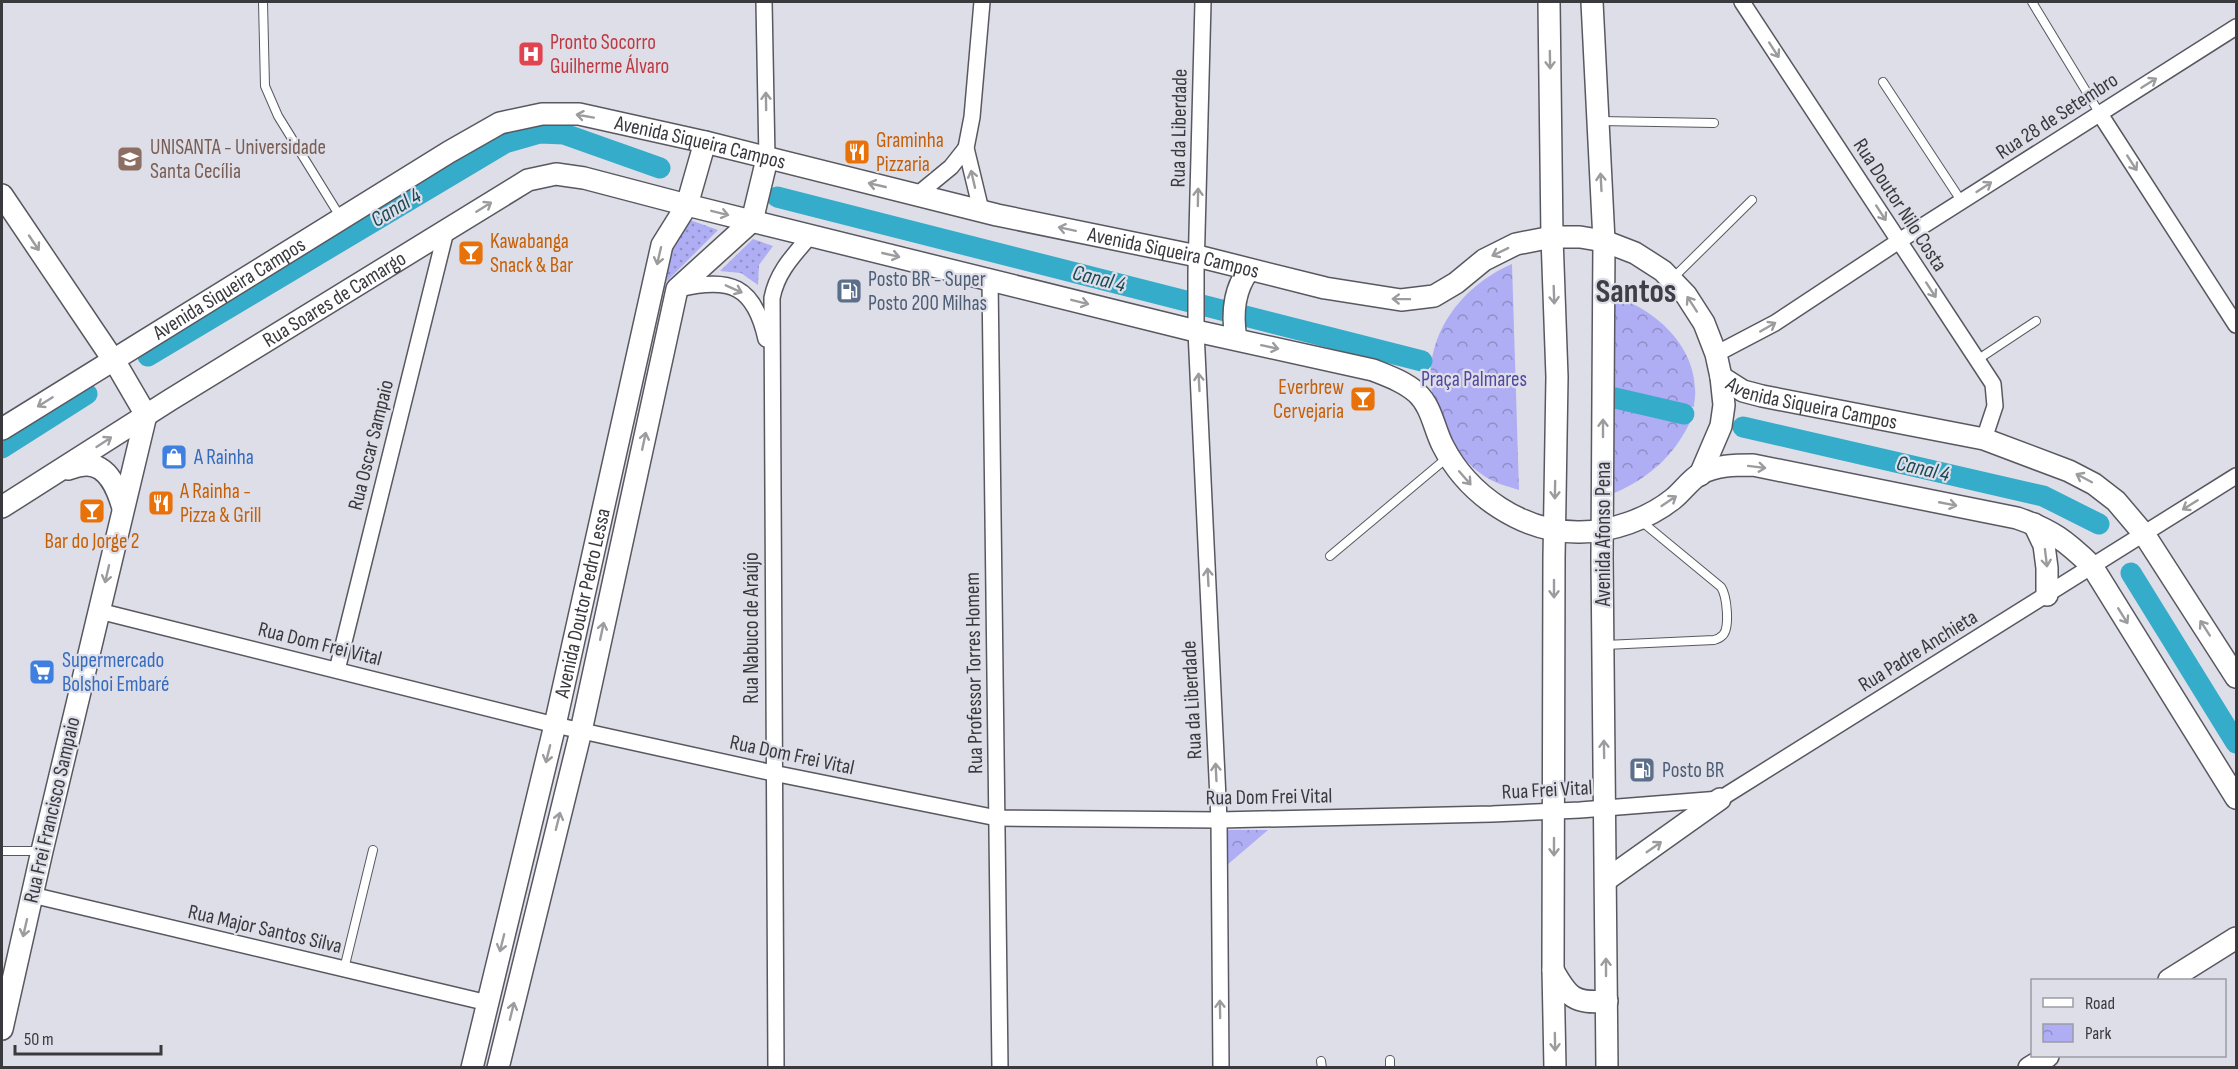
<svg xmlns="http://www.w3.org/2000/svg" width="2238" height="1069" viewBox="0 0 2238 1069" font-family="'Sofia Sans Condensed',sans-serif">
<style>
.grass{fill:url(#grass-dots)}
.park{fill:url(#park-crowns)}
.lines{fill:none;stroke-linecap:round;stroke-linejoin:round}
.canal{stroke:#35acc9;stroke-width:21}
.lane-casing{stroke:#585860;stroke-width:10}
.street-casing{stroke:#585860;stroke-width:18}
.secondary-casing{stroke:#585860;stroke-width:24}
.lane{stroke:#fff;stroke-width:8}
.street{stroke:#fff;stroke-width:15}
.secondary{stroke:#fff;stroke-width:21}
.oneway{stroke:#9c9c9e}
.labels{text-anchor:middle;dominant-baseline:central;stroke-width:4.5;stroke-linejoin:round;paint-order:stroke}
.health-label{font-size:21px;fill:#be3a42;stroke:#dedee8;text-anchor:start}
.street-label{font-size:21px;fill:#3a3a3e;stroke:#dedee8}
.food-label{font-size:21px;fill:#c56008;stroke:#dedee8;text-anchor:start}
.education-label{font-size:21px;fill:#785e54;stroke:#dedee8;text-anchor:start}
.service-label{font-size:21px;fill:#4e5e75;stroke:#dedee8;text-anchor:start}
.park-label{font-size:21px;fill:#5248a1;stroke:#dedee8}
.shop-label{font-size:21px;fill:#366cbe;stroke:#dedee8;text-anchor:start}
.water-label{font-size:22px;font-style:italic;fill:#194a57;stroke:#dedee8}
.town-label{font-size:33px;font-weight:bold;fill:#3e3f46;stroke:#dedee8}
</style>
<defs>
<pattern id="grass-dots" width="8" height="8" patternUnits="userSpaceOnUse" patternTransform="scale(1.5)"><rect width="8" height="8" fill="#afadf3"/><path d="M2 2h.1M6 6h.1" fill="none" stroke="#8f8ec6" stroke-width="1.8" stroke-linecap="round"/></pattern>
<pattern id="park-crowns" width="20" height="18" patternUnits="userSpaceOnUse" patternTransform="scale(1.5)"><rect width="20" height="18" fill="#afadf3"/><path d="M2 6a3 3 0 1 1 6 0M12 15a3 3 0 1 1 6 0" fill="none" stroke="#8f8ec6"/></pattern>
</defs>
<rect width="100%" height="100%" fill="#dedee8"/>
<g class="grass">
<polygon points="690,220 718,230 666,282 672,245"/>
<polygon points="753,239 773,246 759,265 758,285 741,273 720,271"/>
</g>
<g class="park">
<path d="M1512,264l7,226c-8,-3 -18,-5 -26,-9 -22,-11 -39,-32 -49,-54 -3,-7 -6,-14 -9,-22 -18,-61 23,-118 77,-141z"/>
<path d="M1608,295c42,10 86,47 87,94 1,6 -1,12 -1,18l-84,-18z"/>
<path d="M1609,401l82,19c-17,37 -45,61 -84,76z"/>
<polygon points="1227,830 1268,830 1227,865"/>
</g>
<g class="lines">
<g class="canal">
<polyline points="777,197 1422,361"/>
<polyline points="148,356 505,143 540,133 564,134 660,168"/>
<polyline points="1615,398 1684,414"/>
<polyline points="1743,427 2043,496 2099,524"/>
<polyline points="2,448 87,394"/>
<polyline points="2131,573 2236,743"/>
</g>
<defs>
<g id="lane">
<polyline points="263,2 265,86 278,116 341,218"/>
<polyline points="2032,2 2100,114"/>
<polyline points="1883,82 1962,202"/>
<polyline points="1599,121 1714,123"/>
<polyline points="1672,279 1752,200"/>
<polyline points="1977,360 2036,321"/>
<polyline points="1330,556 1448,457"/>
<path d="M1605,645l109,-5c4,-1 6,-2 9,-5 7,-8 4,-39 -2,-48l-80,-66"/>
<polyline points="2,851 40,851"/>
<polyline points="344,969 373,850"/>
<polyline points="1390,1060 1390,1068"/>
<polyline points="1321,1061 1322,1068"/>
</g>
<g id="street">
<polyline points="764,2 767,159"/>
<polyline points="1203,2 1196,272 1196,331 1219,820 1221,1068"/>
<polyline points="1742,2 1993,384 1995,406 1984,439"/>
<polyline points="2100,114 2236,325"/>
<polyline points="917,195 951,167 966,148"/>
<polyline points="981,210 966,148 972,117 982,2"/>
<polyline points="990,279 1000,1068"/>
<path d="M679,289c51,-12 75,-4 87,50"/>
<polyline points="1716,354 1775,323 1899,241 2236,27"/>
<polyline points="99,611 555,725 773,773 997,818 1219,820 1492,814 1580,810 1720,799 2236,476"/>
<polyline points="337,670 446,231"/>
<polyline points="32,895 488,1003"/>
<path d="M776,1068l-4,-770c5,-26 21,-42 38,-62"/>
</g>
<g id="secondary">
<polyline points="1549,2 1552,237 1557,377 1554,558 1553,969 1555,1068"/>
<polyline points="1592,2 1604,241 1602,558 1607,1068"/>
<polyline points="2,195 118,367 146,415 42,851 2,1029"/>
<path d="M1236,339c-4,-24 -2,-50 13,-69"/>
<path id="s1" d="M1721,377l22,14 19,5 222,43 85,32 25,13 22,17 28,33 92,143"/>
<path id="s2" d="M2,429l447,-277 51,-29 42,-9h37l126,28 292,73 200,41 128,32 76,12 33,-4 22,-13 28,-23 32,-16 36,-7h28l24,4 31,12 28,18 23,24 18,28 12,31 5,23 3,28 -3,21 -21,49"/>
<path d="M68,469c6,-2 13,-4 19,-4 22,0 31,26 36,43"/>
<path id="s3" d="M2,507l168,-107 358,-220 28,-6 28,4 103,27 509,126 177,39c15,6 32,12 44,23 15,14 17,36 26,53 25,49 80,87 137,86 31,0 68,-13 93,-33 9,-7 17,-19 27,-25 16,-9 35,-9 53,-9l264,53c35,12 49,23 75,48l144,232"/>
<polyline points="2034,524 2044,545 2047,568 2047,595"/>
<polyline points="1606,880 1720,799"/>
<path d="M1553,970c15,27 21,34 54,31"/>
<polyline points="2169,980 2236,938"/>
<path id="s4" d="M472,1068l83,-343 107,-480 25,-40 18,-63"/>
<polyline points="498,1068 581,731 677,289 752,221 767,159"/>
<polyline points="2029,1068 2048,1056"/>
</g>
</defs>
<use href="#lane" class="lane-casing"/>
<use href="#street" class="street-casing"/>
<use href="#secondary" class="secondary-casing"/>
<use href="#lane" class="lane"/>
<use href="#street" class="street"/>
<use href="#secondary" class="secondary"/>
</g>
<defs><path id="oneway-shaft" d="M-6 0H5M1.5-3L5.5 0L1.5 3" fill="none" stroke-width="1.6" stroke-linecap="round" stroke-linejoin="round" transform="scale(1.5)"/></defs>
<g class="oneway">
<use href="#oneway-shaft" transform="translate(1774 50) rotate(57)"/>
<use href="#oneway-shaft" transform="translate(1550 60) rotate(89)"/>
<use href="#oneway-shaft" transform="translate(2149 83) rotate(-32)"/>
<use href="#oneway-shaft" transform="translate(766 101) rotate(-91)"/>
<use href="#oneway-shaft" transform="translate(585 116) rotate(-170)"/>
<use href="#oneway-shaft" transform="translate(2132 163) rotate(57)"/>
<use href="#oneway-shaft" transform="translate(973 179) rotate(-103)"/>
<use href="#oneway-shaft" transform="translate(1601 182) rotate(-93)"/>
<use href="#oneway-shaft" transform="translate(877 185) rotate(-167)"/>
<use href="#oneway-shaft" transform="translate(1984 187) rotate(-33)"/>
<use href="#oneway-shaft" transform="translate(1198 197) rotate(-89)"/>
<use href="#oneway-shaft" transform="translate(484 207) rotate(-32)"/>
<use href="#oneway-shaft" transform="translate(720 213) rotate(14)"/>
<use href="#oneway-shaft" transform="translate(1881 213) rotate(57)"/>
<use href="#oneway-shaft" transform="translate(1067 229) rotate(-168)"/>
<use href="#oneway-shaft" transform="translate(34 243) rotate(56)"/>
<use href="#oneway-shaft" transform="translate(1500 252) rotate(154)"/>
<use href="#oneway-shaft" transform="translate(891 255) rotate(13)"/>
<use href="#oneway-shaft" transform="translate(659 256) rotate(103)"/>
<use href="#oneway-shaft" transform="translate(734 289) rotate(24)"/>
<use href="#oneway-shaft" transform="translate(1931 290) rotate(57)"/>
<use href="#oneway-shaft" transform="translate(1554 295) rotate(88)"/>
<use href="#oneway-shaft" transform="translate(1401 299) rotate(-179)"/>
<use href="#oneway-shaft" transform="translate(1080 302) rotate(14)"/>
<use href="#oneway-shaft" transform="translate(1692 304) rotate(-123)"/>
<use href="#oneway-shaft" transform="translate(1768 327) rotate(-30)"/>
<use href="#oneway-shaft" transform="translate(1270 347) rotate(12)"/>
<use href="#oneway-shaft" transform="translate(1199 382) rotate(-93)"/>
<use href="#oneway-shaft" transform="translate(45 402) rotate(148)"/>
<use href="#oneway-shaft" transform="translate(1603 428) rotate(-90)"/>
<use href="#oneway-shaft" transform="translate(644 441) rotate(-78)"/>
<use href="#oneway-shaft" transform="translate(104 442) rotate(-33)"/>
<use href="#oneway-shaft" transform="translate(1757 467) rotate(7)"/>
<use href="#oneway-shaft" transform="translate(1465 478) rotate(49)"/>
<use href="#oneway-shaft" transform="translate(2084 478) rotate(-152)"/>
<use href="#oneway-shaft" transform="translate(1555 490) rotate(91)"/>
<use href="#oneway-shaft" transform="translate(1669 501) rotate(-34)"/>
<use href="#oneway-shaft" transform="translate(1948 504) rotate(11)"/>
<use href="#oneway-shaft" transform="translate(2190 505) rotate(148)"/>
<use href="#oneway-shaft" transform="translate(2046 558) rotate(83)"/>
<use href="#oneway-shaft" transform="translate(107 574) rotate(103)"/>
<use href="#oneway-shaft" transform="translate(1208 577) rotate(-93)"/>
<use href="#oneway-shaft" transform="translate(1554 589) rotate(90)"/>
<use href="#oneway-shaft" transform="translate(2123 616) rotate(58)"/>
<use href="#oneway-shaft" transform="translate(2205 628) rotate(-123)"/>
<use href="#oneway-shaft" transform="translate(602 631) rotate(-78)"/>
<use href="#oneway-shaft" transform="translate(1604 749) rotate(-91)"/>
<use href="#oneway-shaft" transform="translate(548 754) rotate(104)"/>
<use href="#oneway-shaft" transform="translate(1216 772) rotate(-93)"/>
<use href="#oneway-shaft" transform="translate(558 821) rotate(-76)"/>
<use href="#oneway-shaft" transform="translate(1554 847) rotate(90)"/>
<use href="#oneway-shaft" transform="translate(1654 847) rotate(-35)"/>
<use href="#oneway-shaft" transform="translate(25 928) rotate(103)"/>
<use href="#oneway-shaft" transform="translate(502 943) rotate(104)"/>
<use href="#oneway-shaft" transform="translate(1606 967) rotate(-90)"/>
<use href="#oneway-shaft" transform="translate(1220 1009) rotate(-91)"/>
<use href="#oneway-shaft" transform="translate(512 1011) rotate(-76)"/>
<use href="#oneway-shaft" transform="translate(1555 1042) rotate(89)"/>
</g>
<defs>
<symbol id="hospital-square" viewBox="-11 -11 22 22"><rect x="-9" y="-9" width="18" height="18" rx="4" fill="#e0444e" stroke="#dedee8"/><path d="M-5-5h3v3.5h4V-5h3V5h-3V1.5h-4V5h-3Z" fill="#fff"/></symbol>
<symbol id="restaurant-square" viewBox="-11 -11 22 22"><rect x="-9" y="-9" width="18" height="18" rx="4" fill="#e8710a" stroke="#dedee8"/><path d="M-5-6h1v4h1v-4h1v4h1v-4h1v5L-1.5 .5V6h-2V.5L-5-1ZM5-6V6H3V1.5H1.5Q1.5-4 5-6Z" fill="#fff"/></symbol>
<symbol id="university-square" viewBox="-11 -11 22 22"><rect x="-9" y="-9" width="18" height="18" rx="4" fill="#8d6e63" stroke="#dedee8"/><path d="M0-5L7-2L0 1L-7-2ZM-4 1L0 2.5L4 1V4Q0 6-4 4Z" fill="#fff"/></symbol>
<symbol id="bar-square" viewBox="-11 -11 22 22"><rect x="-9" y="-9" width="18" height="18" rx="4" fill="#e8710a" stroke="#dedee8"/><path d="M-6-5H6L.8 .8V4.5H3.5V6h-7V4.5H-.8V.8Z" fill="#fff"/></symbol>
<symbol id="fuel-square" viewBox="-11 -11 22 22"><rect x="-9" y="-9" width="18" height="18" rx="4" fill="#5c6f8a" stroke="#dedee8"/><path d="M-5.5-6h7V0h2V4h1.3V-2.5L3-4.5l.8-.8L6-3V5H2.5V1h-1V6h-7ZM-4.2-4.7v3.2H.2V-4.7Z" fill="#fff"/></symbol>
<symbol id="shop-square" viewBox="-11 -11 22 22"><rect x="-9" y="-9" width="18" height="18" rx="4" fill="#3f7fe0" stroke="#dedee8"/><path d="M-5-2.5h2.3a2.7 3.5 0 0 1 5.4 0H5L5.5 6h-11ZM-1.5-2.5h3a1.5 2.3 0 0 0-3 0Z" fill="#fff"/></symbol>
<symbol id="supermarket-square" viewBox="-11 -11 22 22"><rect x="-9" y="-9" width="18" height="18" rx="4" fill="#3f7fe0" stroke="#dedee8"/><path d="M-6-5.5h2.5l.6 2H6L4.5 2H-2.5L-4.4-4H-6ZM-1.5 3.2a1.3 1.3 0 1 0 .1 0ZM3 3.2a1.3 1.3 0 1 0 .1 0Z" fill="#fff"/></symbol>
</defs>
<g fill-rule="evenodd">
<use href="#hospital-square" x="516" y="39" width="30" height="30"/>
<use href="#restaurant-square" x="842" y="137" width="30" height="30"/>
<use href="#university-square" x="115" y="144" width="30" height="30"/>
<use href="#bar-square" x="456" y="238" width="30" height="30"/>
<use href="#fuel-square" x="834" y="276" width="30" height="30"/>
<use href="#bar-square" x="1348" y="384" width="30" height="30"/>
<use href="#shop-square" x="159" y="442" width="30" height="30"/>
<use href="#restaurant-square" x="146" y="488" width="30" height="30"/>
<use href="#bar-square" x="77" y="496" width="30" height="30"/>
<use href="#supermarket-square" x="27" y="657" width="30" height="30"/>
<use href="#fuel-square" x="1627" y="755" width="30" height="30"/>
</g>
<g class="labels">
<g class="health-label">
<text x="550" y="42">Pronto Socorro<tspan x="550" dy="24">Guilherme Álvaro</tspan></text>
</g>
<g class="street-label">
<text transform="translate(2057 116) rotate(-33)">Rua 28 de Setembro</text>
<text transform="translate(1179 128) rotate(-89)">Rua da Liberdade</text>
<text stroke="none"><textPath href="#s2" startOffset="789">Avenida Siqueira Campos</textPath></text>
<text transform="translate(1900 205) rotate(57)">Rua Doutor Nilo Costa</text>
<text stroke="none"><textPath href="#s2" startOffset="1275">Avenida Siqueira Campos</textPath></text>
<text stroke="none"><textPath href="#s2" startOffset="267">Avenida Siqueira Campos</textPath></text>
<text stroke="none"><textPath href="#s3" startOffset="392">Rua Soares de Camargo</textPath></text>
<text stroke="none"><textPath href="#s1" startOffset="96">Avenida Siqueira Campos</textPath></text>
<text transform="translate(371 445) rotate(-76)">Rua Oscar Sampaio</text>
<text transform="translate(1603 534) rotate(-90)">Avenida Afonso Pena</text>
<text stroke="none"><textPath href="#s4" startOffset="478">Avenida Doutor Pedro Lessa</textPath></text>
<text transform="translate(751 628) rotate(-90)">Rua Nabuco de Araújo</text>
<text transform="translate(320 644) rotate(14)">Rua Dom Frei Vital</text>
<text transform="translate(1918 651) rotate(-32)">Rua Padre Anchieta</text>
<text transform="translate(974 673) rotate(-91)">Rua Professor Torres Homem</text>
<text transform="translate(1192 700) rotate(-93)">Rua da Liberdade</text>
<text transform="translate(792 755) rotate(12)">Rua Dom Frei Vital</text>
<text transform="translate(1547 790) rotate(-3)">Rua Frei Vital</text>
<text transform="translate(1269 797) rotate(-1)">Rua Dom Frei Vital</text>
<text transform="translate(52 810) rotate(-77)">Rua Frei Francisco Sampaio</text>
<text transform="translate(265 929) rotate(13)">Rua Major Santos Silva</text>
</g>
<g class="food-label">
<text x="876" y="140">Graminha<tspan x="876" dy="24">Pizzaria</tspan></text>
<text x="490" y="241">Kawabanga<tspan x="490" dy="24">Snack &amp; Bar</tspan></text>
<text x="1344" y="387" text-anchor="end">Everbrew<tspan x="1344" dy="24">Cervejaria</tspan></text>
<text x="180" y="491">A Rainha -<tspan x="180" dy="24">Pizza &amp; Grill</tspan></text>
<text x="92" y="541" text-anchor="middle">Bar do Jorge 2</text>
</g>
<g class="education-label">
<text x="150" y="147">UNISANTA - Universidade<tspan x="150" dy="24">Santa Cecília</tspan></text>
</g>
<g class="service-label">
<text x="868" y="279">Posto BR - Super<tspan x="868" dy="24">Posto 200 Milhas</tspan></text>
<text x="1662" y="770">Posto BR</text>
</g>
<g class="park-label">
<text x="1474" y="379">Praça Palmares</text>
</g>
<g class="shop-label">
<text x="194" y="457">A Rainha</text>
<text x="62" y="660">Supermercado<tspan x="62" dy="24">Bolshoi Embaré</tspan></text>
</g>
<g class="water-label">
<text transform="translate(396 208) rotate(-31)">Canal 4</text>
<text transform="translate(1099 279) rotate(14)">Canal 4</text>
<text transform="translate(1923 469) rotate(13)">Canal 4</text>
</g>
<g class="town-label">
<text x="1636" y="292">Santos</text>
</g>
</g>
<rect width="2238" height="1069" fill="none" stroke="#3a3a3e" stroke-width="6"/>
<rect x="2031" y="979" width="195" height="78" fill="#dedee8" stroke="#9c9ca4" stroke-width="1.5"/>
<rect x="2043" y="998" width="30" height="9" fill="#ffffff" stroke="#9c9ca4" stroke-width="1.5"/>
<text x="2085" y="1009" font-size="18" fill="#3a3a3e">Road</text>
<rect x="2043" y="1024" width="30" height="18" fill="url(#park-crowns)" stroke="#9c9ca4" stroke-width="1.5"/>
<text x="2085" y="1039" font-size="18" fill="#3a3a3e">Park</text>
<path d="M15 1045v9h146v-9" fill="none" stroke="#3a3a3e" stroke-width="3"/>
<text x="24" y="1045" font-size="18" fill="#3a3a3e" stroke="#dedee8" stroke-width="4.5" paint-order="stroke">50 m</text>
</svg>
